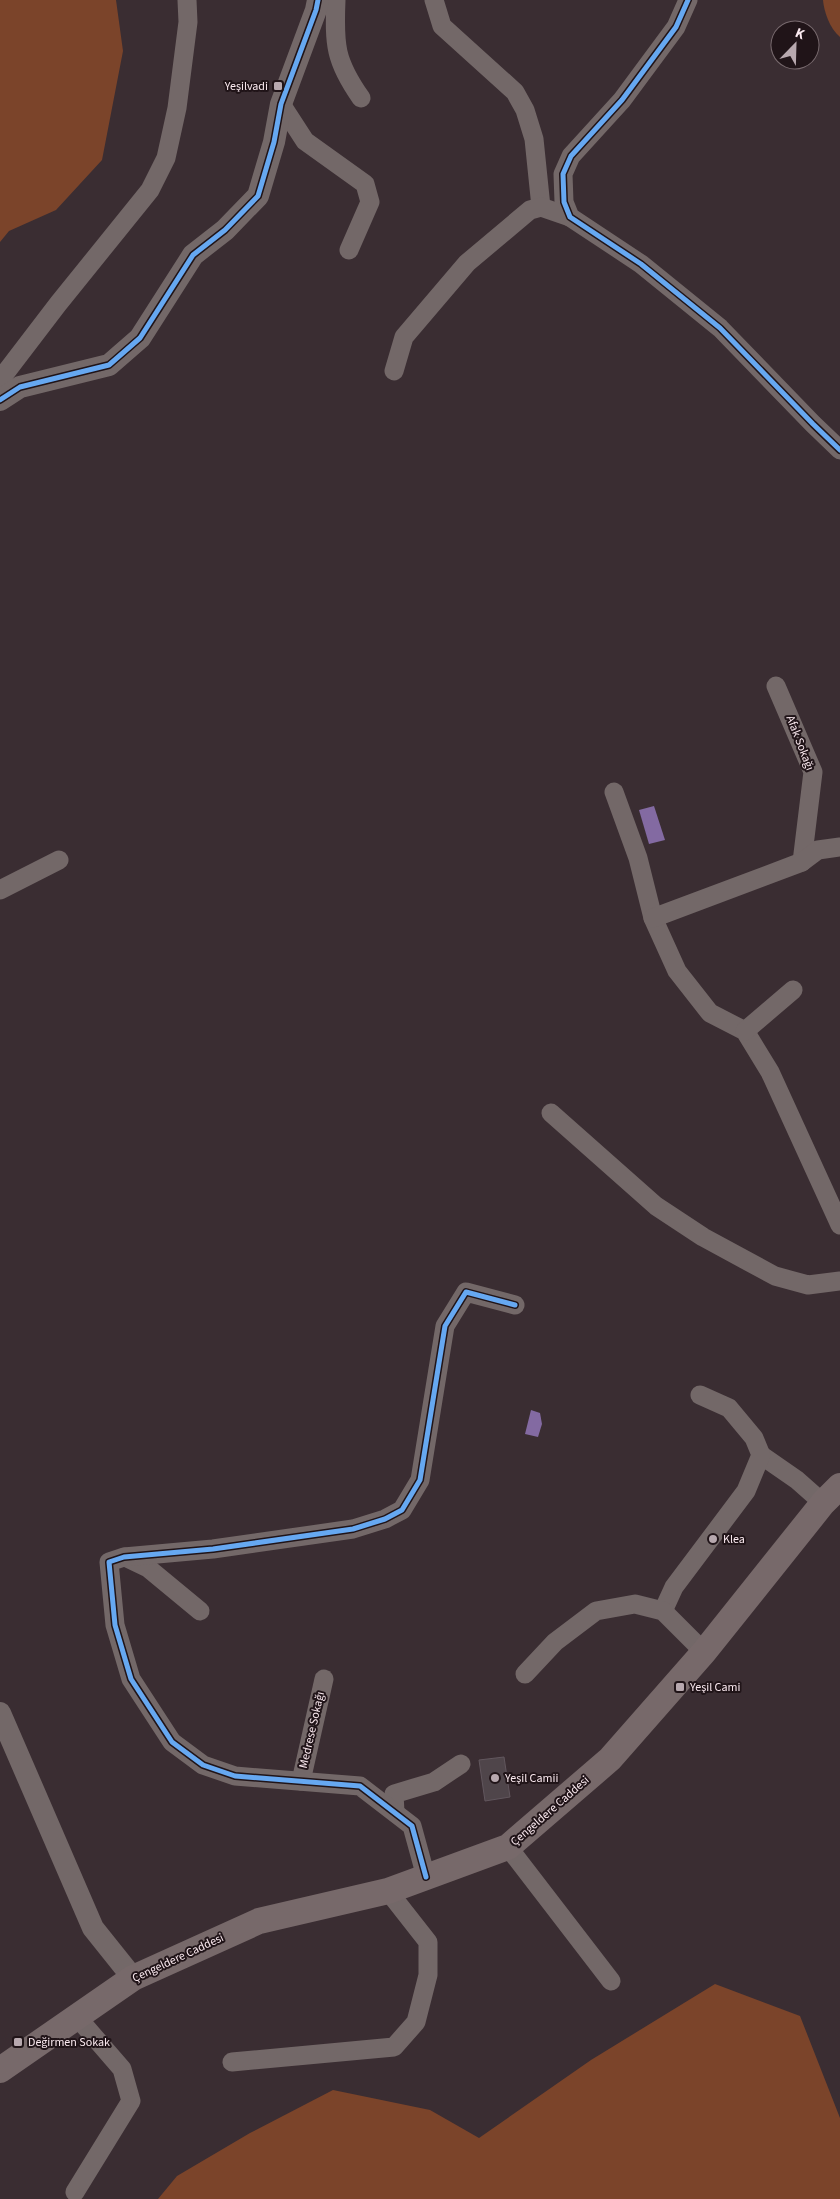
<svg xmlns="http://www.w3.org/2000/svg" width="840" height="2199" viewBox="0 0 840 2199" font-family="'Source Sans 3',sans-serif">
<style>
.forest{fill:#7b442a}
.water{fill:#836aa2}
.building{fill:#4f454a;stroke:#62575e}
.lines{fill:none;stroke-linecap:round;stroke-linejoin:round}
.minor{stroke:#736868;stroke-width:19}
.tertiary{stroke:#736868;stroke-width:22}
.secondary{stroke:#77696a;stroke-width:26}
.cycleway-casing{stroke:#201418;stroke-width:8}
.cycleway{stroke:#66a8f1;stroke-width:5}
.poi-dot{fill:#b7a8ae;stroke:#201418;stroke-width:2}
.labels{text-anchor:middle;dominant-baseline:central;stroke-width:4;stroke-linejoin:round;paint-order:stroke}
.poi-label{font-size:12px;fill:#fbeaf0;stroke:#201418;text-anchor:start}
.street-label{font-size:12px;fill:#fbeaf0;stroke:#201418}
</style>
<rect width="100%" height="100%" fill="#3a2d32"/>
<g class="forest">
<polygon points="0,0 116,0 123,51 102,160 56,210 9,231 0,242"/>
<path d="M823,0h17v37c-10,-8 -16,-25 -17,-37z"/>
<polygon points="715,1984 800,2016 840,2118 840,2199 158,2199 177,2176 250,2133 333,2090 430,2110 479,2138 591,2060"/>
</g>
<g class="water">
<polygon points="654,806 665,840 649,844 639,810"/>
<polygon points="531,1410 540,1413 542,1424 538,1437 525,1434"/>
</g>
<polygon class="building" points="504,1757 510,1797 485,1801 479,1760"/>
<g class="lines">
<g class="minor">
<path d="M336,0c-2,45 -1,61 25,98"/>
<polyline points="434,0 442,26 515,92 525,110 534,139 541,207"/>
<polyline points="688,0 676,27 622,100 571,156 563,174 564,202 570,217 641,264 720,328 813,424 840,450"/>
<polyline points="281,104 305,141 365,184 370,202 349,250"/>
<polyline points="394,371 404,337 467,263 530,210 541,207 570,217"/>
<polyline points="0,380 58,304 150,190 166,158 177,108 188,22 187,0"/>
<polyline points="776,686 813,772 802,862"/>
<polyline points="614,792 638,858 653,918 677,971 710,1013 745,1031 770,1072 840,1225"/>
<polyline points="0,890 59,860"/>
<polyline points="653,918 802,862 818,850 840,847"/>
<polyline points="745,1031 793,990"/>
<polyline points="551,1113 656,1206 703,1237 775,1276 808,1285 840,1281"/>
<polyline points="761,1455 797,1480 823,1503"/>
<polyline points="125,1557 148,1568 200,1611"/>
<polyline points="663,1611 674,1587 746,1491 761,1455 754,1438 729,1408 700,1395"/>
<polyline points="525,1674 555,1642 596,1611 635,1604 663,1611 704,1652"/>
<polyline points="301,1781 324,1679"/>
<polyline points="395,1812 394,1794 434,1782 461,1764"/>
<polyline points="508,1847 611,1981"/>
<polyline points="426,1877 412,1826 360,1786 235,1776 203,1765 172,1742 131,1679 115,1625 109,1562 124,1557 213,1549 353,1529 385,1519 402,1510 420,1480 445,1326 466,1292 515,1305"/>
<polyline points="232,2062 394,2047 416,2022 428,1975 428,1942 388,1891"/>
<polyline points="75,2192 131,2101 122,2069 77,2017"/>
</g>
<g class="tertiary">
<polyline points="0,400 20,387 109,365 140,338 193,255 225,230 258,196 274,142 281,104 316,10 318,0"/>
<polyline points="0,1713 93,1928 133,1978"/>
</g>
<polyline class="secondary" points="0,2070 133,1978 259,1921 388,1891 508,1847 610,1759 704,1652 823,1503 840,1486"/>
<defs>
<g id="cycleway">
<polyline points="688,0 676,27 622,100 571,156 563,174 564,202 570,217 641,264 720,328 813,424 840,450"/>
<polyline points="0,400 20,387 109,365 140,338 193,255 225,230 258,196 274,142 281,104 316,10 318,0"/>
<polyline points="426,1877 412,1826 360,1786 235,1776 203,1765 172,1742 131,1679 115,1625 109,1562 124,1557 213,1549 353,1529 385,1519 402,1510 420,1480 445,1326 466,1292 515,1305"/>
</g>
</defs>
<use href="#cycleway" class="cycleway-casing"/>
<use href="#cycleway" class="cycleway"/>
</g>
<g class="poi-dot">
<rect x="273" y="81" width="10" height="10" rx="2.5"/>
<circle cx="713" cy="1539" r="5"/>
<rect x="675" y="1682" width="10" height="10" rx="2.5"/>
<circle cx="495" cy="1778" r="5"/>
<rect x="13" y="2037" width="10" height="10" rx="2.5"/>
</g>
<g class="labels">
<g class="poi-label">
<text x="268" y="86" text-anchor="end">Yeşilvadi</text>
<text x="723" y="1539">Klea</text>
<text x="690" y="1687">Yeşil Cami</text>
<text x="505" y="1778">Yeşil Camii</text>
<text x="28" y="2042">Değirmen Sokak</text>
</g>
<g class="street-label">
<text transform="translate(800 743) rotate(69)">Afak Sokağı</text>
<text transform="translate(312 1730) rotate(-77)">Medrese Sokağı</text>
<text transform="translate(550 1811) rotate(-41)">Çengeldere Caddesi</text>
<text transform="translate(178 1958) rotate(-25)">Çengeldere Caddesi</text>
</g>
</g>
<g transform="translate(795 45) rotate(23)"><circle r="24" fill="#201418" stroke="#786a6e"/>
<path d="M0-4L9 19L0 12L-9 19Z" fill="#b7a8ae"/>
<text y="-8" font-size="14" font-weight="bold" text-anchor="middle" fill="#fbeaf0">K</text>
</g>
</svg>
